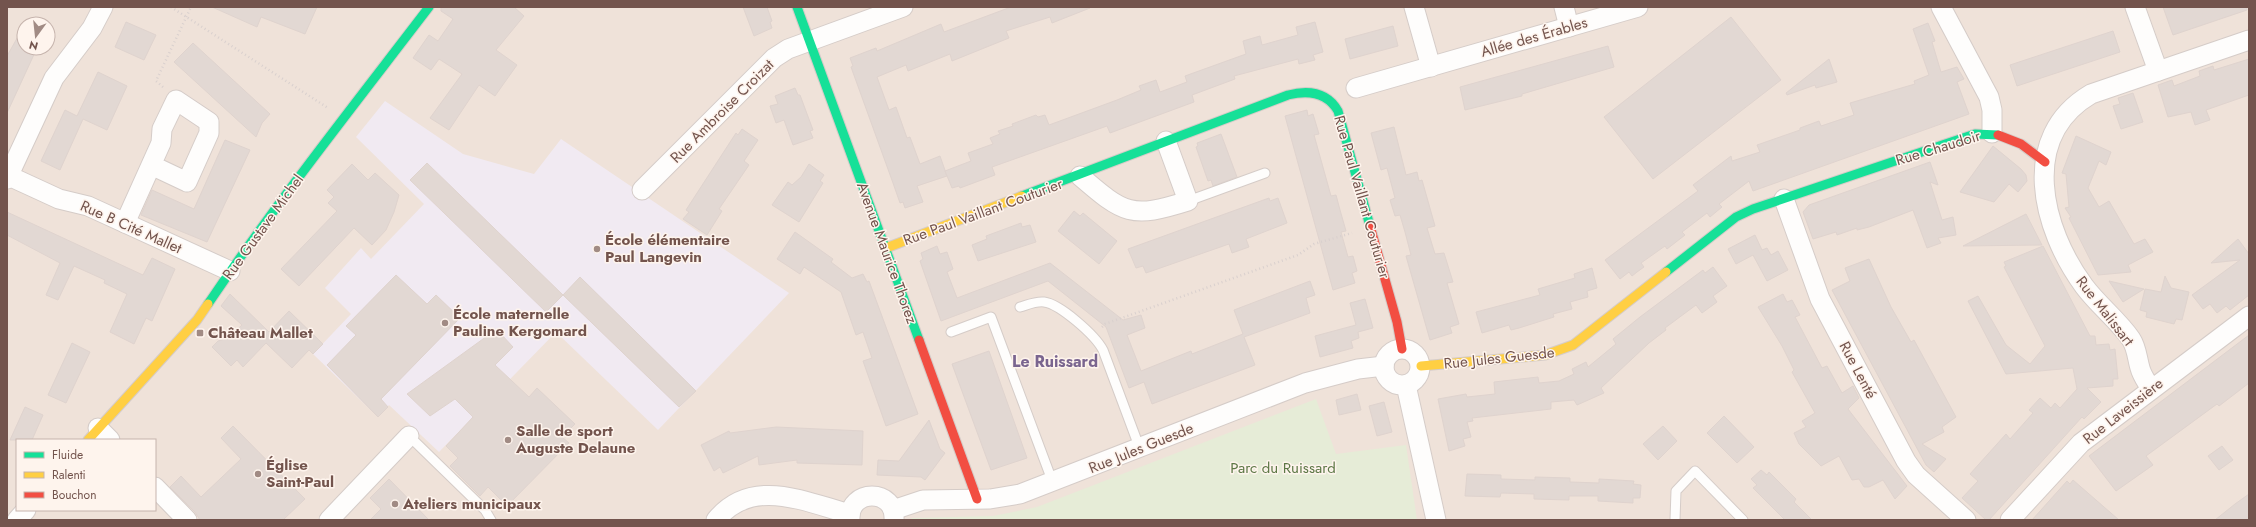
<svg xmlns="http://www.w3.org/2000/svg" width="2256" height="527" viewBox="0 0 2256 527" font-family="Jost,sans-serif">
<style>
.residential{fill:#efe2d9;fill-rule:evenodd}
.education{fill:#f1eaf2}
.green{fill:#e6ecd7}
.building{fill:#e2d8d3;stroke:#dfd3ce}
.lines{fill:none;stroke-linecap:round;stroke-linejoin:round}
.lane-casing{stroke:#d5ccc8;stroke-width:11}
.street-casing{stroke:#d5ccc8;stroke-width:21}
.fast-casing{stroke:#d5ccc8;stroke-width:11}
.slow-casing{stroke:#d5ccc8;stroke-width:11}
.jam-casing{stroke:#d5ccc8;stroke-width:11}
.path{stroke:#d9d0ce;stroke-width:2.5;stroke-dasharray:1 3;stroke-linecap:butt}
.lane{stroke:#fefdfc;stroke-width:9}
.street{stroke:#fefdfc;stroke-width:19}
.fast{stroke:#16e098;stroke-width:9}
.slow{stroke:#ffcf43;stroke-width:9}
.jam{stroke:#f24e42;stroke-width:9}
.poi-dot{fill:#a18b84;stroke:#fef4ed;stroke-width:1.5}
.labels{text-anchor:middle;dominant-baseline:central;stroke-width:3;stroke-linejoin:round;paint-order:stroke}
.street-label{font-size:15px;fill:#73544d;stroke:#fef4ed}
.poi-label{font-size:15px;font-weight:bold;fill:#73544d;stroke:#fef4ed;text-anchor:start}
.park-label{font-size:15px;fill:#5d7846;stroke:#fef4ed}
.neighbourhood-label{font-size:16px;font-weight:bold;fill:#7a658f;stroke:#fef4ed}
</style>
<rect width="100%" height="100%" fill="#f6f1eb"/>
<path class="residential" d="M7,7h2242v513h-2242zM24,24h24v24h-24zM17,440h138v70h-138z"/>
<polygon class="education" points="385,101 463,154 534,174 561,139 789,293 658,430 556,332 439,452 389,405 378,417 313,354 351,314 325,288 361,248 371,259 424,204 356,137"/>
<polygon class="green" points="1316,399 1336,454 1406,445 1417,520 910,520 912,518 993,516 1037,507"/>
<g class="building">
<polygon points="212,7 317,7 305,34 261,17 257,27"/>
<polygon points="441,7 514,7 524,16 496,50 517,65 495,96 479,85 449,130 430,118 462,74 439,59 431,70 413,58 429,35 438,41 453,19 441,11"/>
<polygon points="743,7 767,7 772,21 770,22 772,28 754,36"/>
<polygon points="1011,7 1090,8 1052,23 1050,17 1006,31 1009,38 952,61 950,54 908,71 906,65 877,77 889,110 896,107 907,138 910,137 920,164 940,156 947,176 917,186 923,202 905,208 903,202 900,203 893,183 851,67 853,66 850,58 876,48 877,51 941,24 944,32"/>
<polygon points="2163,7 2247,7 2247,10 2173,35"/>
<polygon points="1731,17 1781,80 1653,179 1604,117"/>
<polygon points="126,22 156,35 144,60 115,47"/>
<polygon points="1315,22 1323,52 1313,55 1315,60 1299,64 1298,59 1234,76 1235,79 1192,95 1194,102 1110,133 1107,126 992,167 995,175 960,188 959,186 952,188 945,171 971,161 968,153 993,144 990,138 1000,134 998,131 1013,126 1012,124 1036,115 1038,117 1045,115 1049,125 1117,100 1141,90 1139,86 1156,80 1160,92 1187,82 1185,76 1246,54 1243,41 1260,36 1262,45 1298,35 1296,27"/>
<polygon points="1928,23 1935,41 1932,42 1941,72 1957,67 1964,79 1957,82 1969,114 1753,191 1749,181 1719,204 1722,207 1710,217 1707,213 1682,232 1685,235 1667,249 1665,246 1641,263 1644,267 1637,272 1632,276 1629,272 1620,279 1605,260 1698,191 1693,185 1731,156 1732,161 1760,152 1757,145 1800,130 1800,128 1819,121 1821,126 1854,115 1850,103 1915,84 1914,81 1929,75 1913,29"/>
<polygon points="24,26 24,48 37,48 7,113 7,56"/>
<polygon points="1393,26 1398,46 1350,59 1345,39"/>
<polygon points="2113,31 2120,52 2017,86 2010,65"/>
<polygon points="193,43 270,114 262,123 256,137 174,62"/>
<polygon points="1608,46 1614,67 1522,94 1522,96 1465,110 1460,87"/>
<polygon points="1829,59 1837,82 1816,88 1815,85 1787,95 1786,93"/>
<polygon points="2249,59 2249,95 2206,110 2210,120 2195,125 2191,112 2168,117 2158,85 2172,80 2174,86 2200,76 2199,71 2213,66 2214,70"/>
<polygon points="98,72 127,86 107,130 83,119 60,170 41,161 65,110 77,116"/>
<polygon points="795,88 798,95 800,95 813,130 810,131 813,138 793,145 784,120 776,123 770,106 778,104 775,96"/>
<polygon points="2133,93 2143,122 2121,129 2113,106 2120,104 2118,98"/>
<polygon points="1307,110 1308,116 1313,114 1319,134 1314,135 1331,196 1336,195 1340,210 1346,231 1341,232 1348,257 1353,256 1357,271 1352,273 1355,283 1333,290 1285,116"/>
<polygon points="1394,127 1406,175 1417,172 1419,181 1422,180 1435,226 1427,228 1435,254 1444,253 1453,282 1447,283 1459,324 1450,327 1452,333 1430,340 1406,256 1411,255 1405,232 1400,215 1395,216 1390,200 1395,198 1387,168 1381,170 1371,133"/>
<polygon points="742,129 758,140 744,161 749,165 719,209 722,211 707,235 683,219 689,212 686,210 736,133 738,135"/>
<polygon points="1221,134 1237,177 1213,186 1211,180 1208,181 1196,147 1198,146 1197,143"/>
<polygon points="2076,136 2111,152 2106,165 2099,161 2088,188 2099,207 2109,201 2134,244 2145,239 2153,252 2128,265 2131,272 2098,275 2069,218 2071,217 2065,208 2069,207 2066,174 2062,173"/>
<polygon points="225,140 250,150 207,242 141,215 152,190 194,209"/>
<polygon points="1993,146 2021,169 2026,175 2027,181 2018,192 2009,184 1994,202 1960,192"/>
<polygon points="1930,162 1938,185 1930,182 1942,220 1953,217 1956,235 1938,238 1941,243 1927,248 1913,210 1869,227 1857,230 1857,228 1837,235 1836,232 1813,239 1803,212 1809,205"/>
<polygon points="427,163 563,295 546,312 410,180"/>
<polygon points="352,164 368,180 375,173 399,195 394,212 386,230 372,245 354,228 299,286 281,269 337,211 328,203 334,197 327,190"/>
<polygon points="809,164 824,175 820,181 823,183 799,222 772,205 788,182 792,185 801,177"/>
<polygon points="1269,198 1270,201 1278,198 1287,223 1246,239 1249,247 1232,253 1229,244 1146,273 1143,266 1136,268 1128,249"/>
<polygon points="1074,211 1080,216 1083,213 1117,241 1099,264 1058,231"/>
<polygon points="7,212 143,275 152,258 175,269 152,321 146,318 134,344 110,332 127,294 104,283 105,280 74,266 58,300 46,295 60,263 7,235"/>
<polygon points="2026,214 2042,245 1963,246"/>
<polygon points="1021,223 1022,227 1030,225 1036,242 978,261 972,245 987,239 986,236"/>
<polygon points="795,232 833,259 831,262 852,278 863,274 867,282 869,281 918,414 886,426 863,361 872,358 863,332 856,335 841,292 804,267 800,274 777,259"/>
<polygon points="1755,235 1762,250 1767,248 1771,255 1778,251 1788,270 1767,281 1753,255 1736,264 1728,249"/>
<polygon points="2238,239 2249,254 2249,295 2230,310 2226,306 2217,313 2210,304 2203,309 2192,295 2240,260 2211,263"/>
<polygon points="937,246 940,254 947,252 953,269 947,272 957,298 1050,263 1123,320 1141,315 1145,328 1127,335 1141,371 1191,351 1192,354 1243,334 1234,310 1310,281 1315,295 1306,298 1310,313 1244,337 1255,365 1152,404 1144,382 1129,388 1106,327 1048,281 941,321 920,261 923,259 921,253"/>
<polygon points="2043,246 2090,336 2095,336 2096,345 2109,344 2110,350 2115,349 2118,379 2113,379 2113,386 2087,388 2101,402 2084,419 2082,417 1989,520 1986,520 1962,498 1978,481 1970,474 2006,434 2010,439 2033,413 2029,410 2040,398 2051,408 2055,403 2060,408 2077,389 2073,368 2006,374 1968,301 1978,296 2006,345 2030,364 2045,346 2004,267 2006,266 2004,262"/>
<polygon points="1869,259 1891,307 1911,342 1914,340 1956,417 1942,427 1944,432 1922,444 1946,459 1934,472 1926,465 1832,290 1850,281 1845,268"/>
<polygon points="1713,267 1727,286 1713,296 1717,302 1702,313 1696,305 1665,328 1666,330 1649,343 1601,388 1604,393 1577,405 1574,400 1551,402 1551,409 1472,418 1473,421 1467,422 1471,437 1463,439 1465,446 1449,451 1438,399 1466,394 1467,397 1495,394 1494,382 1538,377 1539,383 1559,381 1574,374 1572,369 1586,362 1588,367 1616,344 1613,339 1640,317 1703,270 1705,273"/>
<polygon points="1592,268 1597,288 1587,291 1588,297 1570,302 1572,309 1553,314 1554,317 1519,328 1511,330 1509,325 1482,333 1476,312 1540,295 1538,289 1575,278 1574,274"/>
<polygon points="396,275 427,304 436,295 460,318 381,399 388,407 378,417 327,365 356,335 346,326"/>
<polygon points="2165,276 2171,288 2189,292 2182,320 2176,319 2174,324 2146,317 2147,312 2140,310 2145,289 2161,292"/>
<polygon points="580,277 696,391 679,407 563,295"/>
<polygon points="2109,281 2144,289 2123,302"/>
<polygon points="230,294 269,332 289,311 323,344 313,354 309,350 292,368 266,343 243,367 237,360 231,366 212,347 218,341 228,338 242,325 221,306"/>
<polygon points="1783,294 1787,302 1792,300 1800,315 1795,317 1822,368 1827,366 1842,393 1853,386 1859,398 1848,409 1907,486 1895,499 1883,480 1869,487 1864,487 1859,479 1852,480 1839,456 1821,466 1799,444 1794,433 1806,427 1802,421 1815,413 1792,372 1794,370 1782,346 1758,307"/>
<polygon points="1365,299 1373,328 1358,332 1359,338 1351,341 1353,348 1320,357 1315,336 1356,325 1350,303"/>
<polygon points="494,331 500,336 501,334 513,347 495,365 529,397 537,388 575,424 562,437 569,443 507,506 488,487 480,496 450,466 458,458 446,446 473,417 455,399 430,416 407,394"/>
<polygon points="2249,335 2249,383 2219,406 2217,404 2146,456 2153,465 2116,491 2089,456"/>
<polygon points="72,343 90,352 66,403 48,395"/>
<polygon points="989,351 1027,458 991,470 952,364"/>
<polygon points="1357,394 1361,410 1339,415 1336,400"/>
<polygon points="1384,402 1392,432 1377,436 1369,406"/>
<polygon points="25,407 43,415 32,440 10,440"/>
<polygon points="1724,416 1754,447 1737,463 1707,433"/>
<polygon points="929,420 940,449 945,453 925,480 921,477 877,475 878,460 899,461"/>
<polygon points="233,426 305,499 283,520 200,520 195,512 170,487 181,476 201,497 241,459 221,438"/>
<polygon points="1663,426 1677,441 1658,460 1643,444"/>
<polygon points="776,427 863,431 862,465 797,463 797,460 759,465 758,456 723,473 720,467 714,471 701,445 729,431 730,433"/>
<polygon points="2222,446 2233,460 2219,470 2208,456"/>
<polygon points="1761,470 1767,475 1769,472 1796,499 1794,502 1812,520 1785,520 1753,488 1757,485 1751,479"/>
<polygon points="1467,474 1501,475 1501,479 1535,480 1535,477 1570,478 1570,482 1599,483 1599,479 1634,481 1633,484 1641,485 1640,498 1633,498 1633,503 1598,501 1598,496 1569,496 1569,500 1534,499 1534,494 1501,493 1500,497 1465,496"/>
<polygon points="389,479 429,520 370,520 381,509 370,498"/>
<polygon points="2073,480 2119,520 2032,520 2067,481 2070,484"/>
<polygon points="2249,494 2249,520 2215,520 2235,504"/>
</g>
<g class="lines">
<defs>
<g id="lane">
<polyline points="1188,201 1265,173"/>
<path d="M1020,307c7,-2 16,-6 24,-5 16,2 51,33 59,48l37,99"/>
<polyline points="951,332 991,317 1053,483"/>
<polyline points="409,436 485,510 491,520"/>
<polyline points="1675,520 1676,491 1695,471 1743,520"/>
</g>
<g id="street">
<polyline points="1414,7 1431,67"/>
<polyline points="1564,7 1569,27"/>
<polyline points="1941,7 1989,97 1992,110 1992,133"/>
<polyline points="2135,7 2158,71"/>
<polyline points="1356,88 1638,7"/>
<polyline points="9,176 59,199 88,206 230,271"/>
<path d="M1080,176c44,38 51,43 108,25l-22,-60"/>
<polyline points="7,179 54,78 92,28 103,7"/>
<polyline points="642,190 774,58 788,49 903,7"/>
<polyline points="1784,199 1820,299 1906,461 1916,475 1966,520"/>
<polyline points="125,223 161,143 162,129 176,100 209,122 209,133 187,182 151,165"/>
<circle cx="1402" cy="367" r="18"/>
<polyline points="1406,385 1436,520"/>
<path d="M2151,389c-4,-7 -9,-13 -11,-21 -3,-10 -3,-20 -9,-29 -13,-19 -33,-34 -47,-53 -42,-57 -66,-149 7,-192l158,-54"/>
<polyline points="98,428 110,440"/>
<polyline points="155,487 187,520"/>
<polyline points="893,510 923,500 990,499 1020,494 1305,383 1358,369 1384,366"/>
<polyline points="17,520 26,510"/>
<polyline points="329,520 409,436"/>
<path d="M716,520c36,-44 89,-18 134,-6"/>
<path d="M850,520c-2,-32 46,-32 44,0"/>
<polyline points="2010,520 2081,443 2249,316"/>
</g>
<g id="fast">
<polyline points="797,7 919,340"/>
<path d="M1022,196l266,-101c20,-5 39,-3 50,16l32,115"/>
<polyline points="1666,272 1736,217 1753,209 1975,134 1998,135"/>
<path d="M208,304c69,-102 146,-199 221,-297"/>
</g>
<g id="slow">
<polyline points="886,248 1022,196"/>
<polyline points="1421,366 1545,355 1573,345 1666,272"/>
<polyline points="88,440 197,320 208,304"/>
</g>
<g id="jam">
<polyline points="1998,135 2021,144 2045,162"/>
<polyline points="1370,226 1397,322 1402,349"/>
<polyline points="919,340 977,499"/>
</g>
</defs>
<use href="#lane" class="lane-casing"/>
<use href="#street" class="street-casing"/>
<use href="#fast" class="fast-casing"/>
<use href="#slow" class="slow-casing"/>
<use href="#jam" class="jam-casing"/>
<g class="path">
<polyline points="171,7 328,108"/>
<polyline points="163,87 156,81 191,7"/>
<polyline points="1102,327 1105,324 1298,255 1314,244 1352,233"/>
</g>
<use href="#lane" class="lane"/>
<use href="#street" class="street"/>
<use href="#fast" class="fast"/>
<use href="#slow" class="slow"/>
<use href="#jam" class="jam"/>
</g>
<g class="poi-dot">
<circle cx="597" cy="249" r="4"/>
<circle cx="445" cy="323" r="4"/>
<rect x="196" y="329" width="8" height="8" rx="2"/>
<circle cx="508" cy="440" r="4"/>
<circle cx="258" cy="474" r="4"/>
<circle cx="395" cy="504" r="4"/>
</g>
<g class="labels">
<g class="street-label">
<text transform="translate(1534 37) rotate(-16)">Allée des Érables</text>
<text transform="translate(722 111) rotate(-45)">Rue Ambroise Croizat</text>
<text transform="translate(1938 148) rotate(-17)">Rue Chaudoir</text>
<text transform="translate(1362 197) rotate(74)">Rue Paul Vaillant Couturier</text>
<text transform="translate(983 212) rotate(-20)">Rue Paul Vaillant Couturier</text>
<text transform="translate(131 227) rotate(24)">Rue B Cité Mallet</text>
<text transform="translate(263 227) rotate(-54)">Rue Gustave Michel</text>
<text transform="translate(887 253) rotate(70)">Avenue Maurice Thorez</text>
<text transform="translate(2105 311) rotate(52)">Rue Malissart</text>
<text transform="translate(1499 358) rotate(-6)">Rue Jules Guesde</text>
<text transform="translate(1858 370) rotate(62)">Rue Lenté</text>
<text transform="translate(2123 411) rotate(-38)">Rue Laveissière</text>
<text transform="translate(1141 448) rotate(-22)">Rue Jules Guesde</text>
</g>
<g class="poi-label">
<text x="605" y="240">École élémentaire<tspan x="605" dy="17">Paul Langevin</tspan></text>
<text x="453" y="314">École maternelle<tspan x="453" dy="17">Pauline Kergomard</tspan></text>
<text x="208" y="333">Château Mallet</text>
<text x="516" y="431">Salle de sport<tspan x="516" dy="17">Auguste Delaune</tspan></text>
<text x="266" y="465">Église<tspan x="266" dy="17">Saint-Paul</tspan></text>
<text x="403" y="504">Ateliers municipaux</text>
</g>
<g class="park-label">
<text x="1283" y="468">Parc du Ruissard</text>
</g>
<g class="neighbourhood-label">
<text x="1055" y="361">Le Ruissard</text>
</g>
</g>
<rect width="2256" height="527" fill="none" stroke="#73544d" stroke-width="16"/>
<rect x="16" y="439" width="140" height="72" fill="#fef4ed" stroke="#c6b4ad"/>
<rect x="24" y="452" width="20" height="6" fill="#16e098" stroke="#c6b4ad"/>
<text x="52" y="459" font-size="12" fill="#73544d">Fluide</text>
<rect x="24" y="472" width="20" height="6" fill="#ffcf43" stroke="#c6b4ad"/>
<text x="52" y="479" font-size="12" fill="#73544d">Ralenti</text>
<rect x="24" y="492" width="20" height="6" fill="#f24e42" stroke="#c6b4ad"/>
<text x="52" y="499" font-size="12" fill="#73544d">Bouchon</text>
<g transform="translate(36 36) rotate(195)"><circle r="19" fill="#fef4ed" stroke="#c6b4ad"/>
<path d="M0-3L7 15L0 10L-7 15Z" fill="#a18b84"/>
<text y="-6" font-size="11" font-weight="bold" text-anchor="middle" fill="#73544d">N</text>
</g>
</svg>
